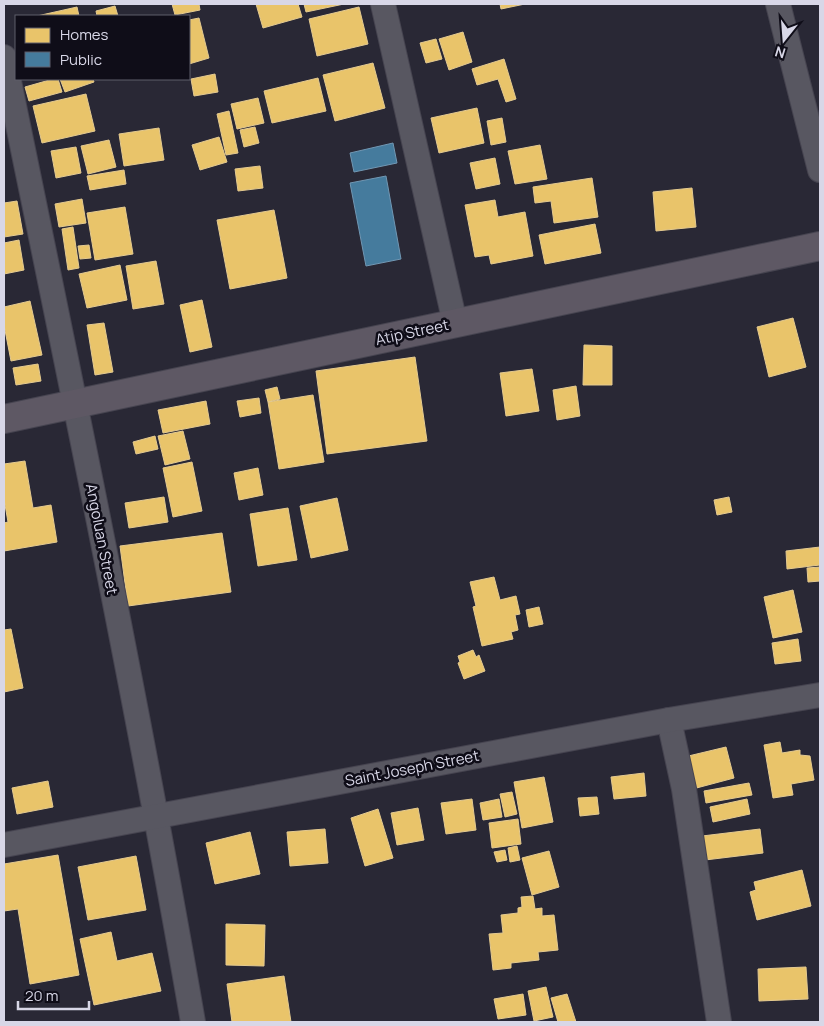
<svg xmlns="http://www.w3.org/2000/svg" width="824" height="1026" viewBox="0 0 824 1026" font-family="Manrope,sans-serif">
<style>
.homes{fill:#e9c46a;stroke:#e4ca90}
.public{fill:#457b9d;stroke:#7197b3}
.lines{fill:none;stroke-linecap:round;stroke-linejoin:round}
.street-casing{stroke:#464450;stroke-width:26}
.secondary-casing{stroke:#464450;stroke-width:30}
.street{stroke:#585761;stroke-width:24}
.secondary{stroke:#5e5864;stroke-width:28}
.labels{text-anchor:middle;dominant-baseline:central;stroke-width:5;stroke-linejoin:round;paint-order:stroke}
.street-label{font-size:15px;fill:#d8d7e7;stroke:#0f0d18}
</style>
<rect width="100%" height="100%" fill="#292835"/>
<g class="homes">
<polygon points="172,4 199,4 200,10 175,15"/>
<polygon points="256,4 298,4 302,17 263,28"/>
<polygon points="304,4 344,4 306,12"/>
<polygon points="500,4 525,4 501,9"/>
<polygon points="115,6 118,16 97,16 96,11"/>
<polygon points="77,7 79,16 37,16"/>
<polygon points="359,7 368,44 317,56 309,19"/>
<polygon points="199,18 209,58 189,64 189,20"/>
<polygon points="463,32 472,62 449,70 439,39"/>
<polygon points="436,39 442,59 426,63 420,43"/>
<polygon points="504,59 516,99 506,102 498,79 477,85 472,69"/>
<polygon points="373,63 385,108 335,121 323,75"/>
<polygon points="215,74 218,92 194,96 191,79"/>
<polygon points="318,78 326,111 272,123 264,91"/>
<polygon points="53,79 58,79 62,92 29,101 25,87"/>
<polygon points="60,79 93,79 94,82 65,92"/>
<polygon points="86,94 95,131 42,143 33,106"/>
<polygon points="258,98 264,123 237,129 231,104"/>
<polygon points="477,108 484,143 439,153 431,118"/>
<polygon points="229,111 238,153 226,155 217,114"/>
<polygon points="502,118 506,142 491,145 487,121"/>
<polygon points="255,127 259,143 244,147 240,130"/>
<polygon points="159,128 164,160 124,166 119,134"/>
<polygon points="219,137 227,162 200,170 192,145"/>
<polygon points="109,140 116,167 88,174 81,146"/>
<polygon points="540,145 547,179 515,184 508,151"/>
<polygon points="76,147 81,173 56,178 51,151"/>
<polygon points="495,158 500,184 476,189 470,163"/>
<polygon points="260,166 263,188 238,191 235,169"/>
<polygon points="124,170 126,184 90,190 87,176"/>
<polygon points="592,178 598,217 554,223 551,201 535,203 533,187"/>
<polygon points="692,188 696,227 656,231 653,192"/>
<polygon points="82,199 86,223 59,227 55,204"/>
<polygon points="495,200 498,217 525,212 533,256 491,264 489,255 475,257 465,205"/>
<polygon points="17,201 23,234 4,237 4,203"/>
<polygon points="125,207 133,254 95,260 87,213"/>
<polygon points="274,210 287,278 230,289 217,220"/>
<polygon points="595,224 601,253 545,264 539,235"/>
<polygon points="73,227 79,268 68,270 62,229"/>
<polygon points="19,240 24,270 4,274 4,243"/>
<polygon points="89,245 91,258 80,259 78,246"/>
<polygon points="156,261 164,304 133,309 126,266"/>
<polygon points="120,265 127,300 87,308 79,274"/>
<polygon points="202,300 212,347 190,352 180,305"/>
<polygon points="30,301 42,355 11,361 4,325 4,307"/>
<polygon points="793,318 806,367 769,377 757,327"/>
<polygon points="104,323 113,372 95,375 87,325"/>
<polygon points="584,345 612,346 612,385 583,385"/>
<polygon points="415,357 427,441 327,454 316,371"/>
<polygon points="38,364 41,381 16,385 13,368"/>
<polygon points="532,369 539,411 506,416 500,373"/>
<polygon points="576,386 580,416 557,420 553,390"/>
<polygon points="277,387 280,399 268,402 265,390"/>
<polygon points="313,395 324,462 279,469 268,402"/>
<polygon points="259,398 261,413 240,417 237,401"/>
<polygon points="206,401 210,424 163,433 158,410"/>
<polygon points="183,431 190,459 165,465 158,436"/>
<polygon points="155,436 158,449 136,454 133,442"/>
<polygon points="25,461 33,508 51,505 57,542 4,551 4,523 8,522 4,499 4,464"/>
<polygon points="192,462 202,511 173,517 163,468"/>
<polygon points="258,468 263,495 239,500 234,473"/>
<polygon points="164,497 168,522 129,528 125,503"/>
<polygon points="729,497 732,512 717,515 714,500"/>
<polygon points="337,498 348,550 311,558 300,506"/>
<polygon points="288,508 297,560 258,566 250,514"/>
<polygon points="222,533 231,592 128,606 120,546"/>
<polygon points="820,547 820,565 787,569 786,551"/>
<polygon points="820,567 820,581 808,582 807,568"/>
<polygon points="494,577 500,600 516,596 520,614 515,615 518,630 511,632 513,639 482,646 473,607 476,606 470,582"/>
<polygon points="793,590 802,632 773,638 764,597"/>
<polygon points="539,607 543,624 529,627 526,610"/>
<polygon points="11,629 23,688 4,692 4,630"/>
<polygon points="798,639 801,661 775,664 772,643"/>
<polygon points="473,650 476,657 479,655 485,671 464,679 458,663 460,662 458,656"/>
<polygon points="780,742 782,753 800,750 800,755 810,756 814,780 791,784 793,795 773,798 764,745"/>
<polygon points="726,747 734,778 689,790 680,758"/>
<polygon points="644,773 646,796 614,799 611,777"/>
<polygon points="544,777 553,822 522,828 514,782"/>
<polygon points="48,781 53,807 17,814 12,788"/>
<polygon points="749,783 752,795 706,803 704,791"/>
<polygon points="512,792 517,814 505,817 500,794"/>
<polygon points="597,797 599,814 580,816 578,798"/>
<polygon points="472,799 476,830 446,834 441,803"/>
<polygon points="499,799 502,817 483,820 480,803"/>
<polygon points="747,799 750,814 713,822 710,807"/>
<polygon points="418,808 424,840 397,845 391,813"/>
<polygon points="378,809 393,858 365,866 351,818"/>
<polygon points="518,819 521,844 492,848 489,823"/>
<polygon points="325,829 328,863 290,866 287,832"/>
<polygon points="760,829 763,853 705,860 702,836"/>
<polygon points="250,832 260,874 215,884 206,843"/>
<polygon points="517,846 520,860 510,862 508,848"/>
<polygon points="505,850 507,860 497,862 494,852"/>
<polygon points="549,851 559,887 532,895 522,858"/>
<polygon points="58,855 79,975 30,984 18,909 4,911 4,864"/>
<polygon points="136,856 146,910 88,920 78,867"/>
<polygon points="802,870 811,906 757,920 750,892 756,890 754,882"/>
<polygon points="533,896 535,909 542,908 542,916 554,915 558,950 538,952 539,960 511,963 511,968 493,970 489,934 503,933 501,915 518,913 518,908 522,907 521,897"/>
<polygon points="226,924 265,925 264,966 226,965"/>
<polygon points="111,932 117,961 152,953 161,991 94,1005 80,939"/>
<polygon points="806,967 808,999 759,1001 758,969"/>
<polygon points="284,976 291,1022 232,1022 227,984"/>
<polygon points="546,987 553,1017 534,1021 528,991"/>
<polygon points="523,994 526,1015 498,1019 494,999"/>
<polygon points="567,994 576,1022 558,1022 551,998"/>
</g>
<g class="public">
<polygon points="393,143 397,163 354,172 350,153"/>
<polygon points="386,176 401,259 366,266 350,183"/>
</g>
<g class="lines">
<defs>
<g id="street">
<polyline points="383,4 455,323"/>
<polyline points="778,4 820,170"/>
<path d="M4,57c66,321 133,642 189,965"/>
<polyline points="669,720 684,789 719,1022"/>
<polyline points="4,845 669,720 820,695"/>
</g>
<polyline id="secondary" points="4,419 820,246"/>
</defs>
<use href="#street" class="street-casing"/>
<use href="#secondary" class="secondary-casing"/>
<use href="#street" class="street"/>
<use href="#secondary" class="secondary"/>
</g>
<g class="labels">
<g class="street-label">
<text transform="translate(412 332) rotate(-12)">Atip Street</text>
<text transform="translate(102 539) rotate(79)">Angoluan Street</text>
<text transform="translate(412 768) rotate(-11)">Saint Joseph Street</text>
</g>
</g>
<rect width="824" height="1026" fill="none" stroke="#d8d7e7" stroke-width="10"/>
<rect x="15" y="15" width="175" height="65" fill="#0f0d18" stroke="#5f5e6b"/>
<rect x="25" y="28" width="25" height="15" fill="#e9c46a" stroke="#5f5e6b"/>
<text x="60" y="40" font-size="15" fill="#d8d7e7">Homes</text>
<rect x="25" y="52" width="25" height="15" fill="#457b9d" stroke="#5f5e6b"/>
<text x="60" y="65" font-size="15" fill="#d8d7e7">Public</text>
<g transform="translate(784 40) rotate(197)" stroke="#0f0d18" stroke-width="4" paint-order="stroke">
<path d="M0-4L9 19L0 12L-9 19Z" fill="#d8d7e7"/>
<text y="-8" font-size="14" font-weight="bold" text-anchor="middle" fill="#d8d7e7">N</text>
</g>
<path d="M18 1001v8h71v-8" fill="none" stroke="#d8d7e7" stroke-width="2.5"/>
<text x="25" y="1001" font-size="15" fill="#d8d7e7" stroke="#0f0d18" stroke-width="4" paint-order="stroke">20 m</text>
</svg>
